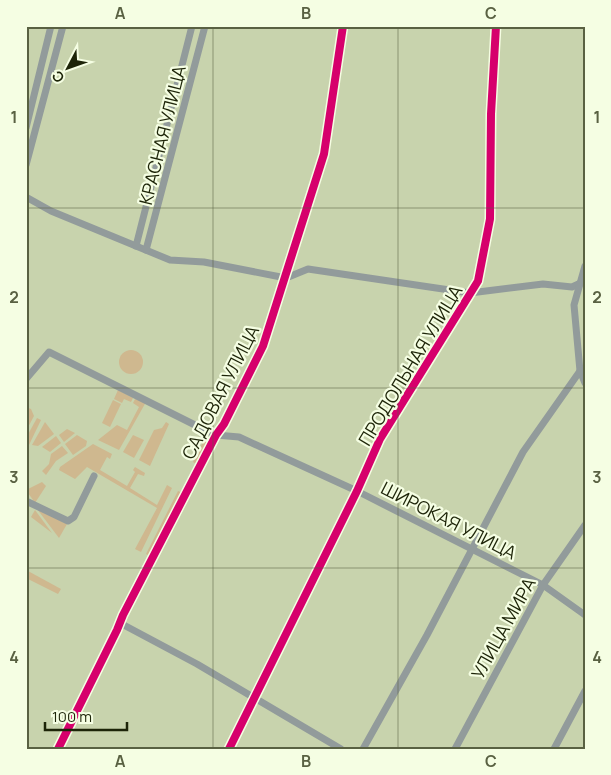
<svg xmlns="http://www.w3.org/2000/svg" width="611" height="775" viewBox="0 0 611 775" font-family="Manrope,sans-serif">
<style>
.grass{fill:#cfb88f}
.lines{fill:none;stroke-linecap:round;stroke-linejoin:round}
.minor{stroke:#929b9b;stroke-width:7}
.cycleway-casing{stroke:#f5fee3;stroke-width:11}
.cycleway{stroke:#d6006c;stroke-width:8}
.grid{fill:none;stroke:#596142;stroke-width:1;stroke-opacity:0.55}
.labels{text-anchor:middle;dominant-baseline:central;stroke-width:4.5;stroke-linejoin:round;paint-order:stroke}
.street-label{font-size:18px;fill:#1d2408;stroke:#f5fee3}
.neatline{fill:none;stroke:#596142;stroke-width:2}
.grid-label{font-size:16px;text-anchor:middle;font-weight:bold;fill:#596142}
</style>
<rect width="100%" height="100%" fill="#c8d3ad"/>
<g class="grass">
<circle cx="131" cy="362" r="12"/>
<polygon points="118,390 133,398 131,402 124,399 122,403 114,399"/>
<polygon points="135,399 146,402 119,450 98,440 117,425 127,430 139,407 133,403"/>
<polygon points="113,400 121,404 110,427 102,423"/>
<polygon points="26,407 31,409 34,416 26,431"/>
<polygon points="37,418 41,420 29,445 26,445 26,438"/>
<polygon points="45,422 54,434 38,446 32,445"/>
<polygon points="166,422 169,424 150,466 139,460 154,430 162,428"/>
<polygon points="67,429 75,433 64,442 59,435"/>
<polygon points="77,435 87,441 86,446 73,455 65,444"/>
<polygon points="133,435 144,440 134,458 123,452"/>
<polygon points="56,436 61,443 50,452 42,447"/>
<polygon points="205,438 208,445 198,465 193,462"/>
<polygon points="93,444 112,454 110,459 107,457 100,470 127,486 135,472 133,470 135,467 145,473 144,476 138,474 130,488 157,505 167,485 172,488 141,552 135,549 157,508 87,467 75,479 59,470 60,467"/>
<polygon points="62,446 68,453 56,461 46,475 42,471 49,464 51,454"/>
<polygon points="42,482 46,486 35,503 26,490"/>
<polygon points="178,491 183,493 150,556 146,554"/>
<polygon points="37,509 67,524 59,538"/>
<polygon points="35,510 52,533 31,517"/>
<polygon points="28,571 61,589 58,594 26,578"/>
</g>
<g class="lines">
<g class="minor">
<polyline points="26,128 51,26"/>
<polyline points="26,165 63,26"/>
<polyline points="26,197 51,211 170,260 204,262 286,278 308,269 470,293 543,284 572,287 585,281"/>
<polyline points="136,246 192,26"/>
<polyline points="146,250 205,26"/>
<polyline points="585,266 574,305 580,371 585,383"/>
<polyline points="26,379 49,352 205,430 216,435 239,437 357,491 543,585 585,615"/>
<polyline points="26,501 68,521 74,517 94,476"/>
<polyline points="120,623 197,664 341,749"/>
<polyline points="58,749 117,630 123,615 216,435 224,424 263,346 324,154 343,26"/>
<polyline points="229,749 357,491 380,439 478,281 490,219 491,114 496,26"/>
<polyline points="363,749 427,635 523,452 580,371"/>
<polyline points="455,749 543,585 585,525"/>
<polyline points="554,749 585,691"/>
</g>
<defs>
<g id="cycleway">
<polyline points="58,749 117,630 123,615 216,435 224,424 263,346 324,154 343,26"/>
<polyline points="229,749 357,491 380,439 478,281 490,219 491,114 496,26"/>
</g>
</defs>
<use href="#cycleway" class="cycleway-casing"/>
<use href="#cycleway" class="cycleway"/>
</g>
<path class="grid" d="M213,26v723M398,26v723M26,208h559M26,388h559M26,568h559"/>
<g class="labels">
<g class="street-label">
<text transform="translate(162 135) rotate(-76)">КРАСНАЯ УЛИЦА</text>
<text transform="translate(410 365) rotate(-59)">ПРОДОЛЬНАЯ УЛИЦА</text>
<text transform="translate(220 392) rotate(-63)">САДОВАЯ УЛИЦА</text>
<text transform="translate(449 520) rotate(27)">ШИРОКАЯ УЛИЦА</text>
<text transform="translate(503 628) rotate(-61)">УЛИЦА МИРА</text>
</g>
</g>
<rect width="611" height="775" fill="none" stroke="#f5fee3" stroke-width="55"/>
<g transform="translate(68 68) rotate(229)" stroke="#f5fee3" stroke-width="4" paint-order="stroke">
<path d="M0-4L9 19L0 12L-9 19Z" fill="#1d2408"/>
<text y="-8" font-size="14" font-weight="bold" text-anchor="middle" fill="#1d2408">С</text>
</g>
<path d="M45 722v8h82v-8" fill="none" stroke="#1d2408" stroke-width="2.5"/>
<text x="52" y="722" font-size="15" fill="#1d2408" stroke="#f5fee3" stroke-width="4" paint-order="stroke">100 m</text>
<rect x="28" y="28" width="556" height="720" class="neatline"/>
<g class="grid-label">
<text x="120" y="19">A</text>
<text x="306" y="19">B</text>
<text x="491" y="19">C</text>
<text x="14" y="123">1</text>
<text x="597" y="123">1</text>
<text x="14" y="303">2</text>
<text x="597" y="303">2</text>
<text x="14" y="483">3</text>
<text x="597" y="483">3</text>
<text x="14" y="663">4</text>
<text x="597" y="663">4</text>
<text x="120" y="767">A</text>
<text x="306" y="767">B</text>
<text x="491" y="767">C</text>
</g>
</svg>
